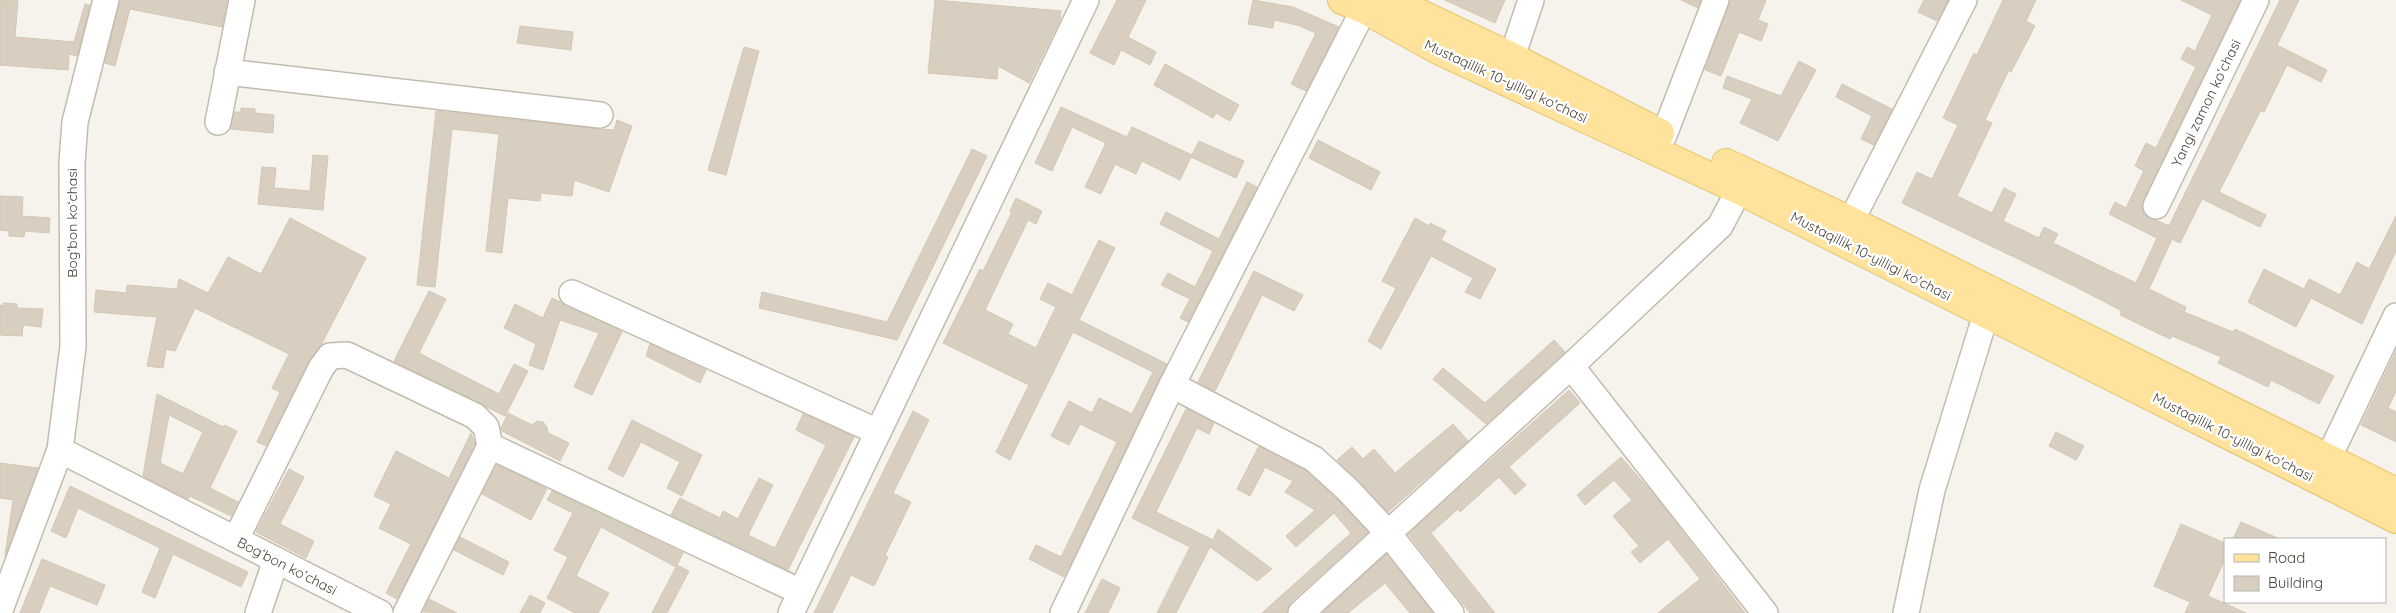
<svg xmlns="http://www.w3.org/2000/svg" width="2396" height="613" viewBox="0 0 2396 613" font-family="Quicksand,sans-serif">
<style>
.building{fill:#d8cfc1;stroke:#d3c7b4;fill-rule:evenodd}
.lines{fill:none;stroke-linecap:round;stroke-linejoin:round}
.minor-casing{stroke:#c2bbae;stroke-width:28}
.major-casing{stroke:#e6c16a;stroke-width:30}
.minor{stroke:#fff;stroke-width:25}
.major{stroke:#ffe39c;stroke-width:28}
.labels{text-anchor:middle;dominant-baseline:central;stroke-width:5;stroke-linejoin:round;paint-order:stroke}
.street-label{font-size:14px;fill:#4b4439;stroke:#fff}
</style>
<rect width="100%" height="100%" fill="#f6f3ec"/>
<g class="building">
<polygon points="0,0 18,0 15,37 74,42 85,4 90,5 77,56 69,54 68,70 0,65"/>
<polygon points="120,0 227,0 222,27 130,9 115,66 105,63"/>
<polygon points="935,0 1061,11 1060,20 1029,83 998,66 997,79 928,73"/>
<polygon points="1117,0 1146,0 1128,37 1156,52 1150,65 1121,50 1114,65 1090,53"/>
<polygon points="1253,0 1293,7 1339,27 1306,91 1291,84 1316,33 1297,25 1274,20 1273,28 1248,24"/>
<polygon points="1445,0 1505,0 1495,23"/>
<polygon points="1681,0 1701,0 1698,8"/>
<polygon points="1730,0 1766,0 1758,20 1768,24 1761,41 1739,32 1721,76 1705,70"/>
<polygon points="1924,0 1948,0 1937,21 1918,12"/>
<polygon points="2003,0 2036,0 2026,21 2035,26 2011,72 2009,70 1985,120 1992,123 1957,196 1992,213 2004,188 2016,194 2003,221 2039,238 2044,227 2058,234 2053,243 2136,283 2157,238 2109,214 2115,202 2126,208 2144,171 2135,166 2146,143 2156,148 2196,67 2181,59 2187,47 2195,51 2212,15 2181,0 2240,0 2143,200 2142,208 2144,215 2169,226 2280,0 2299,0 2277,45 2327,70 2321,82 2287,65 2264,112 2261,110 2219,192 2266,215 2260,227 2202,199 2180,243 2172,239 2149,289 2186,307 2184,312 2233,332 2235,329 2334,376 2319,404 2271,380 2268,387 2218,363 2221,357 2172,336 2170,339 2120,315 2122,311 2074,286 1902,203 1917,172 1932,179 1958,125 1943,118 1974,53 1977,55"/>
<polygon points="520,26 573,32 571,50 517,43"/>
<polygon points="744,47 759,51 726,175 708,170"/>
<polygon points="1799,61 1816,70 1778,141 1740,123 1752,99 1723,88 1727,76 1781,96"/>
<polygon points="1165,64 1239,105 1230,121 1216,113 1213,118 1154,85"/>
<polygon points="1842,84 1892,109 1874,145 1861,139 1872,116 1836,97"/>
<polygon points="1061,107 1127,137 1132,127 1192,155 1199,141 1244,161 1236,178 1191,157 1180,180 1142,161 1136,174 1115,164 1101,194 1085,187 1106,143 1072,127 1052,171 1035,163"/>
<polygon points="241,108 255,109 255,113 274,115 273,133 230,129 235,112 241,112"/>
<polygon points="436,111 598,129 614,130 617,120 632,126 609,192 574,180 572,196 541,193 540,201 508,198 502,253 486,251 499,134 452,129 435,287 417,285"/>
<polygon points="1318,140 1380,172 1371,190 1309,158"/>
<polygon points="972,149 987,156 897,340 759,308 762,292 887,322"/>
<polygon points="313,155 328,156 323,210 258,204 262,167 276,168 274,188 310,191"/>
<polygon points="1247,182 1257,187 1188,322 1180,318 1190,299 1161,285 1168,273 1195,287 1213,251 1160,224 1166,212 1219,239"/>
<polygon points="0,196 23,197 22,216 50,218 49,233 25,231 24,237 9,236 9,231 0,230"/>
<polygon points="1016,198 1042,211 1036,224 1028,220 985,310 1013,324 1008,334 1036,348 1056,307 1040,299 1048,283 1072,295 1099,240 1115,248 1079,320 1167,364 1064,577 1029,559 1036,545 1061,557 1117,442 1080,424 1069,445 1051,436 1069,401 1092,413 1099,398 1132,414 1153,372 1073,332 1010,460 996,452 1029,385 943,343 980,269 983,271 1012,212 1010,211"/>
<polygon points="2396,216 2396,251 2362,324 2311,298 2296,327 2248,302 2264,269 2304,289 2309,279 2340,295 2357,262 2369,269"/>
<polygon points="290,218 366,258 321,345 308,362 266,446 257,442 280,392 272,388 289,354 195,308 175,351 166,349 163,368 147,366 157,317 94,312 96,290 126,293 127,285 177,289 179,279 208,293 228,257 261,274"/>
<polygon points="1415,218 1429,226 1430,223 1446,231 1441,240 1496,269 1480,299 1465,292 1473,278 1431,256 1381,349 1368,341 1396,288 1382,281"/>
<polygon points="1254,271 1303,295 1294,311 1262,295 1215,391 1198,382"/>
<polygon points="429,291 446,299 419,353 499,394 514,364 528,371 505,416 394,361"/>
<polygon points="552,298 622,332 592,395 574,387 599,333 560,320 543,370 529,365 536,344 504,328 515,304 543,318"/>
<polygon points="3,303 17,304 17,308 43,309 41,327 23,325 22,336 0,335 0,305 3,306"/>
<polygon points="1554,340 1565,352 1486,424 1433,379 1443,368 1485,403"/>
<polygon points="650,344 706,370 700,383 646,356"/>
<polygon points="2396,351 2396,391 2388,408 2396,412 2396,442 2361,425"/>
<polygon points="1569,390 1580,403 1509,467 1526,485 1515,495 1499,477 1460,512 1458,509 1431,533 1495,613 1470,613 1408,534"/>
<path d="M157,394l66,33 1,-2 13,6 -27,57 28,14 -7,14 -41,-20 -2,3 -45,-23zM169,415l34,17 -20,42 -23,-11z"/>
<polygon points="1186,409 1214,423 1209,434 1197,428 1156,512 1213,540 1218,529 1272,569 1257,581 1210,547 1176,613 1157,613 1190,547 1132,518"/>
<polygon points="913,411 929,420 893,493 911,502 885,555 888,557 874,586 851,575 832,613 814,613"/>
<polygon points="508,413 532,425 537,421 543,422 547,427 548,433 569,443 560,461 502,431 501,428"/>
<polygon points="803,414 854,437 788,570 671,515 680,498 720,518 723,511 738,519 759,478 773,485 748,535 775,548 826,445 796,430"/>
<polygon points="632,420 702,455 682,496 667,488 680,462 641,442 623,477 608,469"/>
<polygon points="1453,424 1468,441 1388,512 1337,460 1352,447 1363,459 1374,449 1395,473"/>
<polygon points="2056,432 2084,446 2076,460 2049,446"/>
<polygon points="471,433 475,444 397,599 386,593 411,544 379,528 391,504 374,496 396,451 449,478"/>
<polygon points="1259,446 1306,471 1338,500 1368,532 1291,602 1287,613 1262,613 1351,533 1334,513 1296,547 1286,536 1315,510 1285,492 1293,481 1265,467 1250,496 1237,489"/>
<polygon points="1621,457 1655,496 1745,613 1658,613 1700,579 1668,539 1640,563 1631,552 1639,546 1613,516 1632,500 1614,480 1585,505 1577,495"/>
<polygon points="0,463 38,468 5,556 13,500 0,498"/>
<polygon points="497,465 547,489 531,520 482,494"/>
<polygon points="289,469 304,477 280,524 314,541 306,558 256,532"/>
<polygon points="70,486 248,572 241,587 173,554 155,598 142,592 160,548 78,508 66,538 51,531"/>
<polygon points="552,491 683,553 677,565 689,571 667,613 652,613 676,567 601,527 576,576 609,593 598,613 575,613 547,598 568,557 554,550 573,513 547,500"/>
<polygon points="2241,522 2280,539 2233,539"/>
<polygon points="2181,524 2225,543 2225,559 2208,596 2246,613 2185,613 2190,602 2154,586"/>
<polygon points="460,537 509,562 503,575 454,550"/>
<polygon points="1386,554 1433,613 1410,613 1385,583 1348,613 1322,613"/>
<polygon points="42,559 105,585 97,605 50,586 39,613 20,613"/>
<polygon points="1102,579 1120,588 1108,613 1085,613"/>
<polygon points="530,595 545,603 540,613 520,613"/>
<polygon points="429,599 457,613 423,612"/>
</g>
<g class="lines">
<defs>
<g id="minor">
<polyline points="106,0 75,122 72,163 73,346 60,450 380,613"/>
<polyline points="1512,57 1531,0"/>
<polyline points="227,72 600,115"/>
<polyline points="218,122 242,0"/>
<polyline points="1664,135 1716,0"/>
<polyline points="2156,206 2256,0"/>
<polyline points="1851,221 1964,0"/>
<polyline points="572,293 878,432"/>
<polyline points="1571,366 1765,613"/>
<polyline points="1172,385 1314,459 1348,490 1388,533 1451,613"/>
<polyline points="2328,459 2396,316"/>
<polyline points="236,539 321,368 330,356 347,355 475,416 486,427 490,446"/>
<polyline points="0,610 60,450"/>
<polyline points="258,613 276,560"/>
<polyline points="406,613 490,446 801,592"/>
<polyline points="791,613 1086,0"/>
<polyline points="1063,613 1172,385 1364,9"/>
<polyline points="1301,613 1571,366 1720,226 1739,190"/>
<polyline points="1906,613 1932,490 1986,314"/>
</g>
<g id="major">
<polyline points="1342,0 1364,9 1438,50 1739,190 2396,519"/>
<polyline points="1391,0 1512,57 1660,133"/>
<polyline points="1726,163 1851,221 2396,492"/>
</g>
</defs>
<use href="#minor" class="minor-casing"/>
<use href="#major" class="major-casing"/>
<use href="#minor" class="minor"/>
<use href="#major" class="major"/>
</g>
<g class="labels">
<g class="street-label">
<text transform="translate(1506 81) rotate(25)">Mustaqillik 10-yilligi ko'chasi</text>
<text transform="translate(2206 103) rotate(-64)">Yangi zamon koʻchasi</text>
<text transform="translate(72 223) rotate(-90)">Bogʻbon koʻchasi</text>
<text transform="translate(1871 256) rotate(27)">Mustaqillik 10-yilligi ko'chasi</text>
<text transform="translate(2233 437) rotate(27)">Mustaqillik 10-yilligi ko'chasi</text>
<text transform="translate(287 566) rotate(27)">Bogʻbon koʻchasi</text>
</g>
</g>
<rect x="2224" y="538" width="162" height="65" fill="#ffffff" stroke="#b7b4b0"/>
<rect x="2234" y="554" width="25" height="8" fill="#ffe39c" stroke="#b7b4b0"/>
<text x="2268" y="563" font-size="15" fill="#4b4439">Road</text>
<rect x="2234" y="576" width="25" height="15" fill="#d8cfc1" stroke="#b7b4b0"/>
<text x="2268" y="588" font-size="15" fill="#4b4439">Building</text>
</svg>
